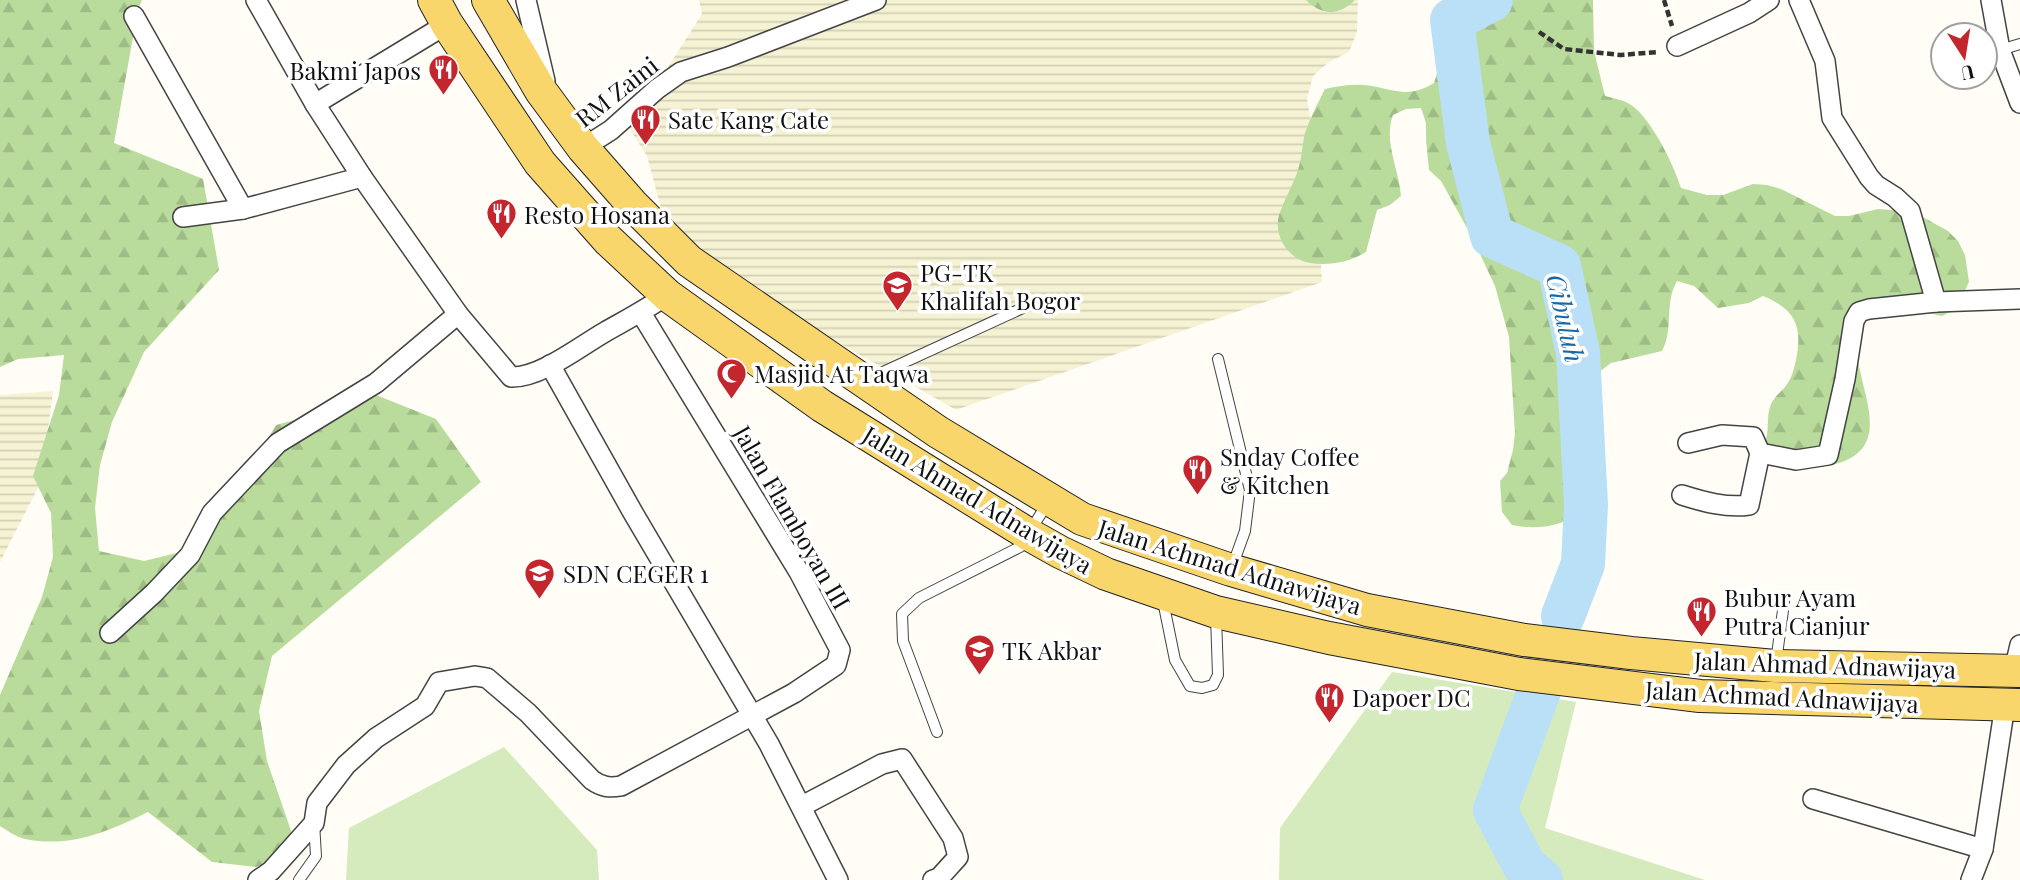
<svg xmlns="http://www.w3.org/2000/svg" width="2020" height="880" viewBox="0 0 2020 880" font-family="'Playfair Display',serif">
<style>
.farmland{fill:url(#farmland-rules)}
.grass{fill:#d5ebbd}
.forest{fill:url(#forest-firs)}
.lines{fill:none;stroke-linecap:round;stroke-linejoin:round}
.river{stroke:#b9e0f7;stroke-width:44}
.lane-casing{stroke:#444;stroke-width:12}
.street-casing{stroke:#444;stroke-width:22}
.primary-casing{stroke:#222;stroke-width:34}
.path{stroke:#333;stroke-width:4.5;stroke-dasharray:7 3.5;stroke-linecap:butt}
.lane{stroke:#fff;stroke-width:10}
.street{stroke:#fff;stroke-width:19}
.primary{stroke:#f9d66b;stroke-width:32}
.labels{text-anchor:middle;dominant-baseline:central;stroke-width:7;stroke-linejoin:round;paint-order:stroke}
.poi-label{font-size:24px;fill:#111;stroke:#fff;text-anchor:start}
.street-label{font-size:24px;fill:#111;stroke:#fff}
.water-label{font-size:26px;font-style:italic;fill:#1768a6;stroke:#fff}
</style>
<defs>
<pattern id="farmland-rules" width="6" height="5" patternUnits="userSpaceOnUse" patternTransform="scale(1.75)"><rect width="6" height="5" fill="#f6f3d4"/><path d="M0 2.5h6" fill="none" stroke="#d2cfb5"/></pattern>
<pattern id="forest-firs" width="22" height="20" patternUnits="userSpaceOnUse" patternTransform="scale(1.75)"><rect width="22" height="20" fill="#b9dc9c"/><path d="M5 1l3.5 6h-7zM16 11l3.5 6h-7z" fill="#9ebc85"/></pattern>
</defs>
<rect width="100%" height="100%" fill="#fffdf5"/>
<g class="farmland">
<polygon points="699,0 1358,0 1357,32 1349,52 1329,62 1313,76 1307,99 1311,121 1322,282 956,410 787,313 667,231 647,156 619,112 650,95 702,14"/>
<polygon points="53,391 41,482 0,562 0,395"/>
</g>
<g class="grass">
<polygon points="1392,672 1576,702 1545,828 1705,880 1279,880 1280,828"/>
<polygon points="504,747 597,850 599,880 346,880 349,828"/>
</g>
<g class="forest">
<path d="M0,0h142l-4,9 -24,134 89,36 16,91 -75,82 -32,70 -12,43 -5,43 4,43 45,10 45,-11 42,-50 45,-75 45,-12 30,-28 85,34 45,63 -209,174 -13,55 8,50 31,90 -42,16 -44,-5 -64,-50c-41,20 -77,36 -123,27 -9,-2 -17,-8 -25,-13v-131l42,-98 11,-40 -2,-44 -18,-37 26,-81 5,-40 -46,4 -18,8z"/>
<path d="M1306,0h49c-16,16 -33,16 -49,0z"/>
<path d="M1483,0h110l1,51 11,45c8,2 19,4 26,9 20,13 43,60 50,83l26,7h16l30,-11 14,1 14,4 54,27h14l29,-7 14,1 29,6 27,15 10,10 7,14 4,27 -13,27 -14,7 -32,-7 -43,7c-4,10 -10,21 -10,31 0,43 42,103 -26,118 -36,7 -40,2 -67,-21 6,-11 2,-25 6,-37 4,-12 14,-16 19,-26 4,-7 5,-13 7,-21 7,-34 -1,-51 -33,-64l-14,7 -31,5 -24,-22 -17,-5c-13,22 -3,49 -15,70l-51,12 -24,18c-5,24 11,43 15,67 11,58 -38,88 -90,77l-10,-13 -2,-31 7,-8 6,-23 2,-17 -6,-96 -14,-51 -23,-49 -31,-56 -12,-11 -3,-30v-17l-5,-15 -15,1 -13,6c-10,26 6,54 8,81l-11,9 -13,5 -11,42c-16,10 -36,14 -56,11 -21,-3 -37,-27 -31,-48 5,-15 14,-30 19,-45 4,-12 4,-25 7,-37 5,-15 13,-30 20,-44 13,-3 26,-5 39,-4 29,3 42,15 70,-2l5,-16c15,-9 40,-48 44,-67z"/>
</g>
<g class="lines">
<g class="river">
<polyline points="1491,0 1452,20 1468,143 1492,236 1559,266 1578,353 1586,505 1583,564 1563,616"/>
<polyline points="1539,691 1495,810 1524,865 1541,880"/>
</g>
<defs>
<g id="lane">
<polyline points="2000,50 2020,44"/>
<polyline points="1218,359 1250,490 1245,531 1232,567"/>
<polyline points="870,378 1027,306"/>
<polyline points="1163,601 1175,660 1190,686 1202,688 1213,685 1218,675 1216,616"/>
<polyline points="1776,662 1784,603"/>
<polyline points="937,732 903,641 902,614 919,598 1020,547 1047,504"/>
<polyline points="299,880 316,856 314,823"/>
</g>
<g id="street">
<path d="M256,0l59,104 47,73 96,137 53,63c29,1 68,-30 94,-45 21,-12 42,-23 62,-37"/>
<polyline points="526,0 545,81"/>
<polyline points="1799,0 1825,61 1832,118 1869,177 1876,185 1895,197 1910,211 1936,302 2020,299"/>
<polyline points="1991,0 2000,50 2020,103"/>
<polyline points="134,16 243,209 362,177"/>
<polyline points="1677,46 1749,13 1769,0"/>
<polyline points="315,104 447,24"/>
<polyline points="583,148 611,130 657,89 681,72 728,57 876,0"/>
<polyline points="183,217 243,209"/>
<polyline points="550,365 632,511 769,744 838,880"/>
<polyline points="1760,453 1796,460 1828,455 1845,379 1854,321 1859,312 1869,309 1936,302"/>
<path d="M1682,495c22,7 44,13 67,10l11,-52 -7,-16 -31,-2 -34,8"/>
<polyline points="110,633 154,593 190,555 212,513 278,443 376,383 458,314"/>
<polyline points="2014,671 2020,645"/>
<polyline points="1813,799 1983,849"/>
<polyline points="802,806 882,764 902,759 953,838 958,857 939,878 933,880"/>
<path d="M258,880l13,-9 43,-48 3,-20 29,-38 30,-27 49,-32 14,-24 36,-6 12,2 41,35 64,67c10,7 17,8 29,6l173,-93 42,-28 4,-15 -41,-78 -158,-259"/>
<polyline points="1971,880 1983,849 2005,705"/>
</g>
<g id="primary">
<polyline points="434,0 447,24 540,163 608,240 667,295 822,406 1028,534 1060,552 1106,574 1216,612 1329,638 1519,674 1700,696 2020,705"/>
<polyline points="488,0 541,91 583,148 632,204 689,261 938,432 1082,519 1231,570 1367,610 1524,640 1631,653 1775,666 2020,671"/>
</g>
</defs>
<use href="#lane" class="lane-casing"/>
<use href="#street" class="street-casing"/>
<use href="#primary" class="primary-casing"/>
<g class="path">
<polyline points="1664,0 1672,26"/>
<polyline points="1539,32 1564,49 1620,55 1659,52"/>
</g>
<use href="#lane" class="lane"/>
<use href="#street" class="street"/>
<use href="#primary" class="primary"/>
</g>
<defs>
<symbol id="restaurant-pin" viewBox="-11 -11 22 30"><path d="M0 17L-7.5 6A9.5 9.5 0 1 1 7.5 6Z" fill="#c4262e" stroke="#fff"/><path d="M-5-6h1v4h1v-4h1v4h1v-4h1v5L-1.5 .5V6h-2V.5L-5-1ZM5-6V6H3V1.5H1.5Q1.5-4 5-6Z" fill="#fff"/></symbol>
<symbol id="school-pin" viewBox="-11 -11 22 30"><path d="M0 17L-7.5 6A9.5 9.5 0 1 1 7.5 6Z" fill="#c4262e" stroke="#fff"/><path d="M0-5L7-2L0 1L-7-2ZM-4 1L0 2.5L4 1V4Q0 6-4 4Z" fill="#fff"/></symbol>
<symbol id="mosque-pin" viewBox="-11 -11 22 30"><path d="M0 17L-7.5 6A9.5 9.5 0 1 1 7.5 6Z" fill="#c4262e" stroke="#fff"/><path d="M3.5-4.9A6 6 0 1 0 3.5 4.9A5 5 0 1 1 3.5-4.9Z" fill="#fff"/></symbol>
</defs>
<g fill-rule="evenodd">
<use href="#restaurant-pin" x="426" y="52" width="35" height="47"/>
<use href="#restaurant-pin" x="628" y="102" width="35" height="47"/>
<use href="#restaurant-pin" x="484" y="196" width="35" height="47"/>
<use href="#school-pin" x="880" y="268" width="35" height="47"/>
<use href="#mosque-pin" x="714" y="356" width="35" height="47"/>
<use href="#restaurant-pin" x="1180" y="452" width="35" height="47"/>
<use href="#school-pin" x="522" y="556" width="35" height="47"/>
<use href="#restaurant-pin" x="1684" y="594" width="35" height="47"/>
<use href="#school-pin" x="962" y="632" width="35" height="47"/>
<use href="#restaurant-pin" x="1312" y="680" width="35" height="47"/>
</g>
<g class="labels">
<g class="poi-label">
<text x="421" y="70" text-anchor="end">Bakmi Japos</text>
<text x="668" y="119">Sate Kang Cate</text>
<text x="524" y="214">Resto Hosana</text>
<text x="920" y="272">PG-TK<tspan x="920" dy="28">Khalifah Bogor</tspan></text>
<text x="754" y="373">Masjid At Taqwa</text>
<text x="1220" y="456">Snday Coffee<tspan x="1220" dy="28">&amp; Kitchen</tspan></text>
<text x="563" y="573">SDN CEGER 1</text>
<text x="1724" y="597">Bubur Ayam<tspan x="1724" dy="28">Putra Cianjur</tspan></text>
<text x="1002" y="650">TK Akbar</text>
<text x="1352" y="697">Dapoer DC</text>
</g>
<g class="street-label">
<text transform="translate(616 91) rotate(-38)">RM Zaini</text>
<text transform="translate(978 499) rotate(31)">Jalan Ahmad Adnawijaya</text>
<text transform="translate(793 517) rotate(60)">Jalan Flamboyan III</text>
<text transform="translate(1230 566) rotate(17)">Jalan Achmad Adnawijaya</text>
<text transform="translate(1825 664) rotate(2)">Jalan Ahmad Adnawijaya</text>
<text transform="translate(1782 696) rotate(3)">Jalan Achmad Adnawijaya</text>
</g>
<g class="water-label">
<text transform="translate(1566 318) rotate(77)">Cibuluh</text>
</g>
</g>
<g transform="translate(1964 56) rotate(168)"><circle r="33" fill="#ffffff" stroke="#a0a0a0" stroke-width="2"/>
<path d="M0-5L12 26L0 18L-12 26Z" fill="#c4262e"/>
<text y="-10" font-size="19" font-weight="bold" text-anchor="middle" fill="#111111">U</text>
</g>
</svg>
